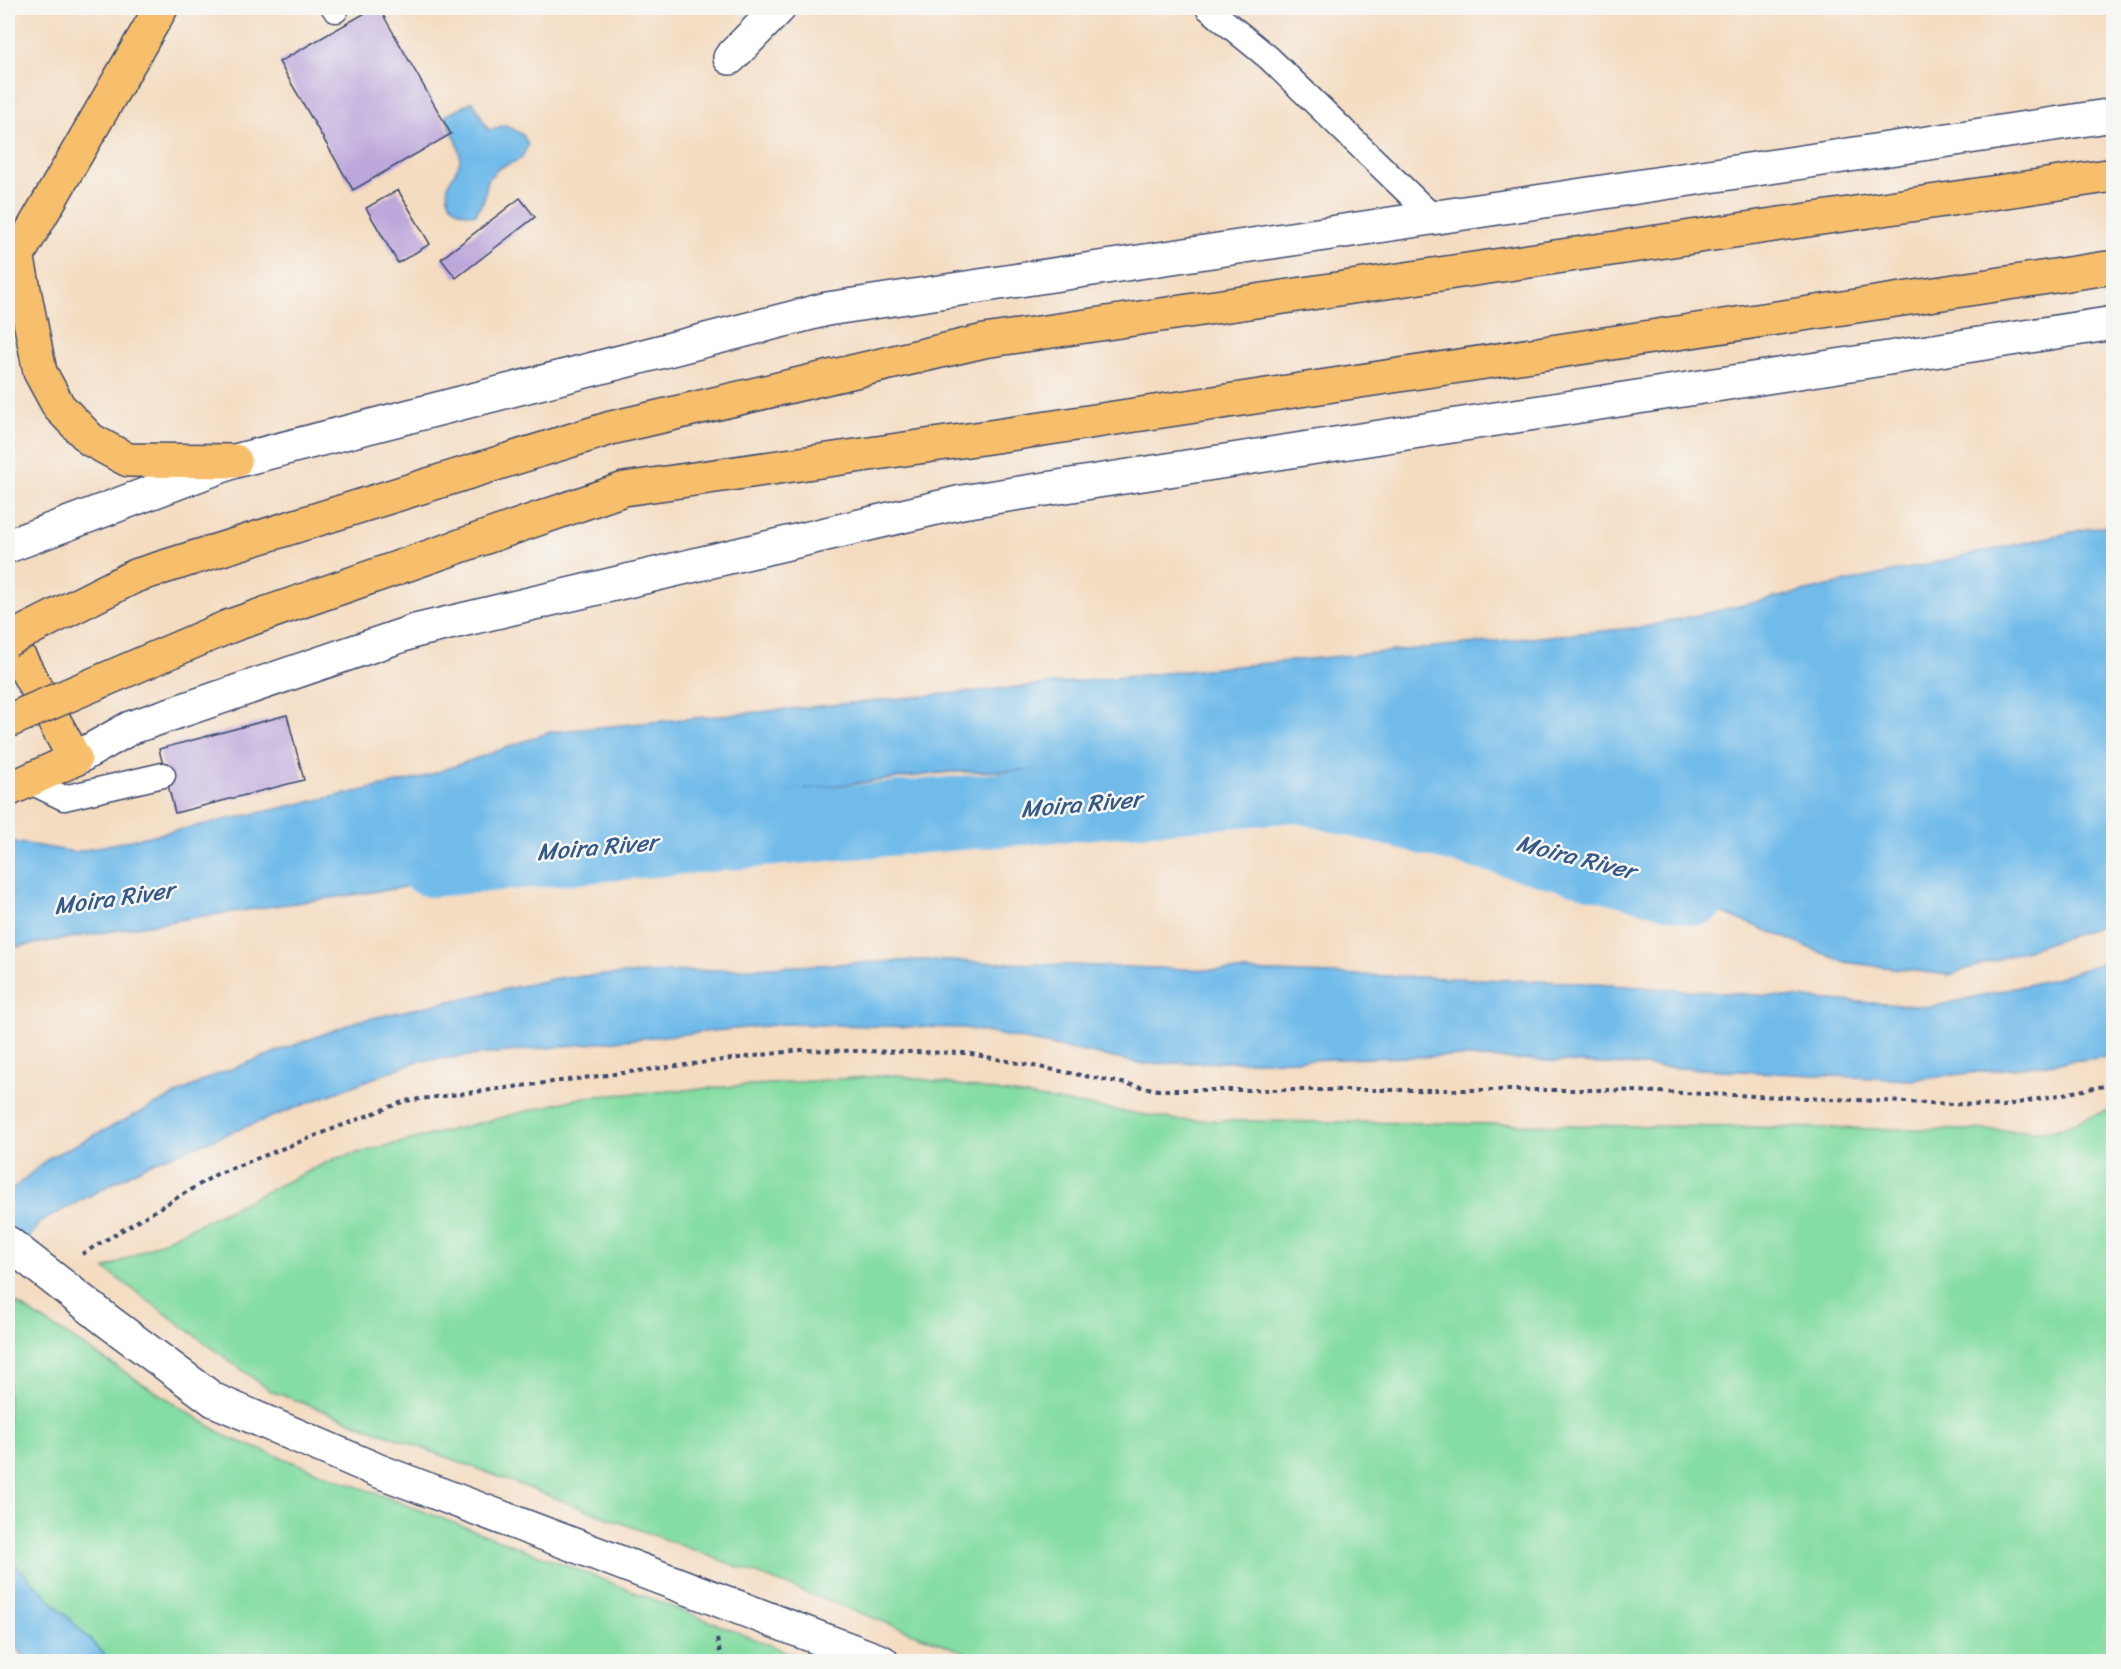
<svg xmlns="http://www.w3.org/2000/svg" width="2121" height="1669" viewBox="0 0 2121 1669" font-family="Sriracha,sans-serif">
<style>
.green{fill:#84dda2;stroke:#508680;stroke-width:1.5}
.water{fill:#71bbea;stroke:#4675a4;stroke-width:1.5}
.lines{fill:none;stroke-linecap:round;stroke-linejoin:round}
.river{stroke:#71bbea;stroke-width:74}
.building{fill:#bda8db}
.service-casing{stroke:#3c496d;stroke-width:27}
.minor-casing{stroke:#3c496d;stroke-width:36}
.tertiary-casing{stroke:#3c496d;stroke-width:36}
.primary-casing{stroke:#3c496d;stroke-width:36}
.trunk-casing{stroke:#3c496d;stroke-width:36}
.path{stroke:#3c496d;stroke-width:4;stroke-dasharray:4.5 4.5;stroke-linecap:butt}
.service{stroke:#fff;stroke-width:24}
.minor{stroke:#fff;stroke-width:33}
.tertiary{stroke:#fff;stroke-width:33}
.primary{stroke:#f7bf6c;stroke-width:33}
.trunk{stroke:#f7bf6c;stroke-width:33}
.trunk-bridge-casing{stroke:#3c496d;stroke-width:36;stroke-linecap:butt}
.trunk-bridge{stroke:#f7bf6c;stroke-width:33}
.labels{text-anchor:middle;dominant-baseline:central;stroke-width:5;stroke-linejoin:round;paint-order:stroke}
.water-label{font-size:24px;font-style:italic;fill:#355988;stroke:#f6f6f2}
</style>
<rect width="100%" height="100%" fill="#f6f6f2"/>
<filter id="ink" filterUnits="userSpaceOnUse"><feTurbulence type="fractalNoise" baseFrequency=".0167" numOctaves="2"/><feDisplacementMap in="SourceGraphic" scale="12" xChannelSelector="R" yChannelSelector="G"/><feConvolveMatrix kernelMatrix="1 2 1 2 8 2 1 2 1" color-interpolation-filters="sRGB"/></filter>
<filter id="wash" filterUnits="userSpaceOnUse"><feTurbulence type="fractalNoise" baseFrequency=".008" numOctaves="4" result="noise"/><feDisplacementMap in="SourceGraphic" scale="24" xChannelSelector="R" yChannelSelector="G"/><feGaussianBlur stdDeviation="1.35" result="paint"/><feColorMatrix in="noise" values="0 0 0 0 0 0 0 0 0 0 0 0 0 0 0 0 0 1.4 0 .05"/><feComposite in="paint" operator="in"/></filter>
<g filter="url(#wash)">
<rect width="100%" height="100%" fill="#f4dcc1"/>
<g class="green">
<polygon points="896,1075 1177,1120 2052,1131 2113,1108 2113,1661 988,1661 271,1391 105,1269 334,1159 584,1097"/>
<polygon points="8,1298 227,1437 560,1563 811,1661 111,1661 8,1557"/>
</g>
<g class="water">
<path d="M473,101l15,29 18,-5 17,10 5,10 -7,14 -22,9 -11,11 -4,20 -8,15c-16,1 -32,-9 -28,-28 2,-9 11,-17 12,-26 1,-15 -9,-30 -15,-44z"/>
<polygon points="2113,525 2113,922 1949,975 1844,962 1497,821 1279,766 950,772 723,799 400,888 197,917 8,948 8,841 75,852 421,778 550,732 1644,627 2086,529"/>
<polygon points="2113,959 2113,1056 1911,1080 1448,1056 1144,1064 965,1028 784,1024 418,1061 151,1163 40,1222 8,1267 8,1193 49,1158 213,1076 358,1021 562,977 921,960 1566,982 1931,1007 2058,978"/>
<polygon points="8,1557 111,1661 27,1661 8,1636"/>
</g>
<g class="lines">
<polyline class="river" points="432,860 841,823 1298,785 1696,888"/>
</g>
<g id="blocks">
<g class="building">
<polygon points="374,8 379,8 451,134 353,190 279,62"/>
<polygon points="398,190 430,244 398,263 366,208"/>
<polygon points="520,198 535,217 456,278 441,259"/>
<polygon points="287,715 304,780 175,813 159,749"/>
</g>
</g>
</g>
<g filter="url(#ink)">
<use href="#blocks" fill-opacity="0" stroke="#3c496d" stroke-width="1.5"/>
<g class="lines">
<defs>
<g id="service">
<polyline points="334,8 336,10"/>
<polyline points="1208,8 1269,58 1433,217"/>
<polyline points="29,781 64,798 163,775"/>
</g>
<polyline id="minor" points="730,58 779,8"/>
<g id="tertiary">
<polyline points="8,546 235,461 827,309 2114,115"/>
<polyline points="75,759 130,728 415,631 962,502 2114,323"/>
<polyline points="8,1243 109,1322 214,1400 379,1471 882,1662"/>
</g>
<g id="primary">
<polyline points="17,254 40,372 59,407 91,440 128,460 235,461"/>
<polyline points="8,272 161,8"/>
<polyline points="8,637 75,759 8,790"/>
</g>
<g id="trunk">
<polyline points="135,576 611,428 984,341 2114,175"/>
<polyline points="230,626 624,489 996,436 2114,267"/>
</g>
</defs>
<use href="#service" class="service-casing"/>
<use href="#minor" class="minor-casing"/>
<use href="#tertiary" class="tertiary-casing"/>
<use href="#primary" class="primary-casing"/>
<use href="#trunk" class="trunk-casing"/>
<g class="path">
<polyline points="82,1254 217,1174 405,1101 801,1050 966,1053 1158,1090 1609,1090 2003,1106 2114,1084"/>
<polyline points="717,1639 722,1662"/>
</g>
<use href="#service" class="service"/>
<use href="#minor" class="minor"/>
<use href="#tertiary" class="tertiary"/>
<use href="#primary" class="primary"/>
<use href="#trunk" class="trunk"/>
<defs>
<g id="trunk-bridge">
<polyline points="8,640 135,576"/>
<polyline points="8,721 230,626"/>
</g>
</defs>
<use href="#trunk-bridge" class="trunk-bridge-casing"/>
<use href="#trunk-bridge" class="trunk-bridge"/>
</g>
</g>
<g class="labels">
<g class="water-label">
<text transform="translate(1081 804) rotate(-5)">Moira River</text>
<text transform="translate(597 847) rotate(-5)">Moira River</text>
<text transform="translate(1576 857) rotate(14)">Moira River</text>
<text transform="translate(114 898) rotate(-8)">Moira River</text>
</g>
</g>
<rect width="2121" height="1669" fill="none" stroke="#f6f6f2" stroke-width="30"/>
</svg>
